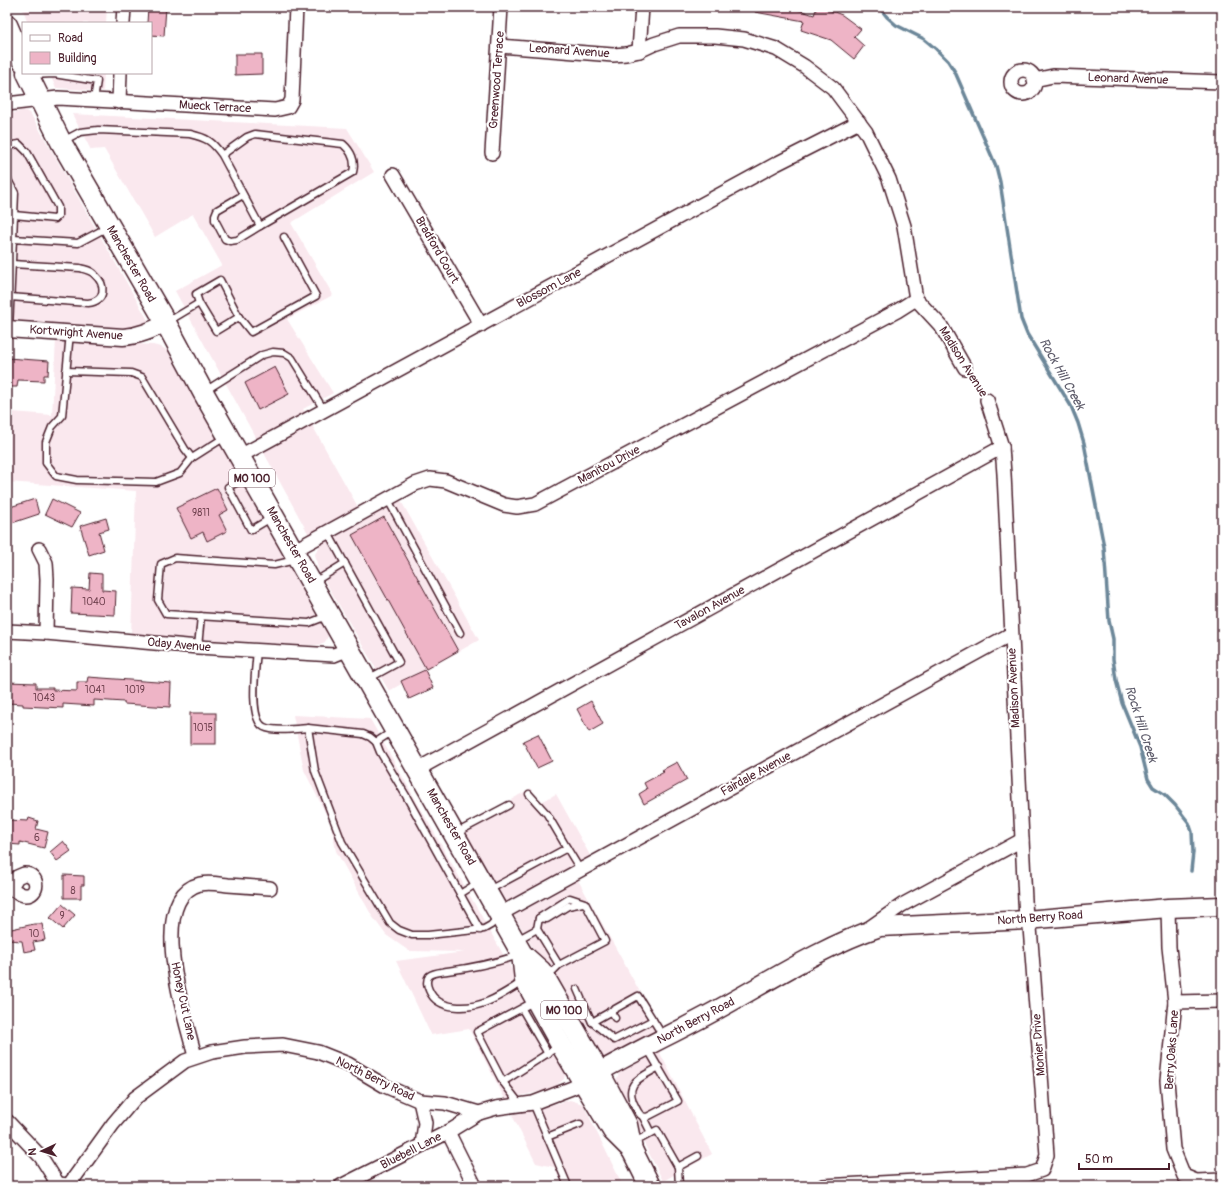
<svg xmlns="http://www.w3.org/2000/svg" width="1229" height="1193" viewBox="0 0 1229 1193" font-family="Pangolin,sans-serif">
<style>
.built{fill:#fae8ee}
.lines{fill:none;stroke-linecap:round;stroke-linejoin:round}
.stream{stroke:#6c8799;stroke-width:3.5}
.building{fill:#eeb4c6;stroke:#4a1f2b}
.service-casing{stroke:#4a1f2b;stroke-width:9}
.minor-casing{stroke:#4a1f2b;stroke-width:16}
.tertiary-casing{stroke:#4a1f2b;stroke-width:19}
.secondary-casing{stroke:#4a1f2b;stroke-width:21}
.primary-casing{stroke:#4a1f2b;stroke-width:23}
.path{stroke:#4a1f2b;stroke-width:2;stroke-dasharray:4 3;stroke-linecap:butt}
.service{stroke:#fff;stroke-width:6}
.minor{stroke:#fff;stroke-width:13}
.tertiary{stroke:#fff;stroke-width:16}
.secondary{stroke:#fff;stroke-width:18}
.primary{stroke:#fff;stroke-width:20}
.labels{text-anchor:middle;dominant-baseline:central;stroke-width:4;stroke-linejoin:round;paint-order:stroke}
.number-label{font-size:10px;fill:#734452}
.shield{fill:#fff;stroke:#80626b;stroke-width:1}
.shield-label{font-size:11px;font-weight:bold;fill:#4a1f2b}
.street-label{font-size:12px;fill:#4a1f2b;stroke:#fff}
.water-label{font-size:13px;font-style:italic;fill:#5e5c6b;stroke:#fff}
</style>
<rect width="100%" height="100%" fill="#fff"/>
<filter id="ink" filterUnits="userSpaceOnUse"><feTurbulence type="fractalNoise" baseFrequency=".025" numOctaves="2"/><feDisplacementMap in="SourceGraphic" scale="8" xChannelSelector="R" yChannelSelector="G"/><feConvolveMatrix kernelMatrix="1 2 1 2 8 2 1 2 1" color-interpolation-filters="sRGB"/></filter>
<g filter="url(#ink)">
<g class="built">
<polygon points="22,7 107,7 106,23 28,23"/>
<polygon points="49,73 104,73 103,91 56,88"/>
<polygon points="24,110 29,113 33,118 149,322 149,327 144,329 7,322 7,115"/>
<polygon points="72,114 347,128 374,172 291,223 333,295 287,319 333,393 303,409 358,507 309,535 175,291 222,265 193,214 155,237 104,149 91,150"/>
<polygon points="56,339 153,345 161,347 167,350 324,629 328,636 325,642 318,645 302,645 131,635 136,491 7,482 12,412 52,415"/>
<polygon points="401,501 479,640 389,691 318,569 315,554 321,544"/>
<polygon points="293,715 370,719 499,947 567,1066 564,1079 552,1089 505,1099 469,1029 431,1035 396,961 465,952 409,951 386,935 372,916 336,851 331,824 304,770"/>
<polygon points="531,788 539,803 556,794 592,859 573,871 661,1030 612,1057 601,1058 593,1051 463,828"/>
<polygon points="659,1051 712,1154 663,1181 617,1090 616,1081 619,1073"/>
<polygon points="570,1100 583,1104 623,1186 563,1186 554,1167 536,1163 512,1115"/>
</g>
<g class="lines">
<polyline class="stream" points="879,7 887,17 896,25 924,39 936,49 948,61 955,72 996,166 1000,182 1021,319 1027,334 1071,406 1078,423 1084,443 1104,547 1109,621 1113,639 1113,659 1116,680 1122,703 1140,747 1148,779 1153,787 1164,794 1175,805 1189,823 1192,832 1193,852 1191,871"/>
</g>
<g class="building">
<polygon points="148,7 166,7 164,36 151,35 151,23 147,23"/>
<polygon points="755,7 797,7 796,9 814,15 817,7 821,7 842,15 861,29 854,37 864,46 854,59 831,40 801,30 804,21 755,12"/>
<polygon points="235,54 262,54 262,74 235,75"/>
<polygon points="7,358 49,361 48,375 44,375 44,381 18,380 17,387 7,387"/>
<polygon points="275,367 289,394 258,410 245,383"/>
<polygon points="217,488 228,510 219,515 227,531 207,541 203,532 191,538 176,508"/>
<polygon points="35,499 39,514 12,523 7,508"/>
<polygon points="52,499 80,513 72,527 45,514"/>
<polygon points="384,517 458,651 426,669 352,535"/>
<polygon points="106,518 109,529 99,532 104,550 89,555 80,526"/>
<polygon points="90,573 102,574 102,590 116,591 115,615 71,613 72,588 89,589"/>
<polygon points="425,670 433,688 409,699 401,681"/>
<polygon points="88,677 171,683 170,707 124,704 124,702 94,700 94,706 63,704 63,708 23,706 23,704 7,703 7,682 36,683 36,688 53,688 53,690 77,691 77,682 87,682"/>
<polygon points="591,701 603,724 589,732 577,709"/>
<rect x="190" y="713" width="26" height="31"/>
<polygon points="538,734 552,761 537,768 523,741"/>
<polygon points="677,762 687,780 644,804 639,794 647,789 644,783 664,772 662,770"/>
<polygon points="29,818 38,821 36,829 48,832 44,848 20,842 20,845 7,844 7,820 28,821"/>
<polygon points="63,841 71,851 57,861 50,852"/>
<polygon points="64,875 84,876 84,885 81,885 81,898 64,898"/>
<polygon points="62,904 75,915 63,929 50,918"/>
<polygon points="34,924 42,924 45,940 33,942 35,950 24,952 22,941 7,940 7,930"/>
</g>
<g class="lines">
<defs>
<g id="service">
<polyline points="32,75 54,74 97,81 94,100"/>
<path d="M63,141l17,-9 18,-2 92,4c17,4 22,7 32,21l38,71 93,-54c3,-11 -2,-21 -10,-28l-88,-10 -8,3 -25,18"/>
<polyline points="7,146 19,144 27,152 58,207 58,216 55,219 14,215"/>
<polyline points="7,178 15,193 13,239"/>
<polyline points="243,195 217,210 215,215 215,220 225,239 230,241 237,240 260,226"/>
<path d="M10,297l78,6c18,-2 18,-18 7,-28 -4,-5 -9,-5 -15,-7l-68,-4"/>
<polyline points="199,303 196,294 220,280 239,317"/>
<polyline points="169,321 199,303 216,331 239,317 251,332 316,296 284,237"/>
<polyline points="9,329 13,239 78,243 108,227"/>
<polyline points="70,333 62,416 52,427 46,442 46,463 56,476 77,480 156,482 180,473 192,458 225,437"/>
<polyline points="66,371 131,373 142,377 185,449 192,458"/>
<polyline points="205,391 262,355 273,352 284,353 292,358 324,410"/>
<polyline points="248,477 228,487 251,530 271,518"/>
<polyline points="387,498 460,633"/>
<polyline points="327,531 399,662 368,679"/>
<polyline points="295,560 274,565 175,558 161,564 158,600 166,614 309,623 327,616"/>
<polyline points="314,582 345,563"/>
<polyline points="198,647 201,616"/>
<path d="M257,650c-1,15 -9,69 7,77 10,5 32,2 44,1"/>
<polyline points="393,731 376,742 370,737 363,734 308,728 315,771 342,842 390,923 399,930 412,935 428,935 484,929 491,925 498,917"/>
<polyline points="376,742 380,752 405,794 480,930"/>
<polyline points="529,794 547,814 567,848"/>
<polyline points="456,833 509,805"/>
<polyline points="489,890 567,848 581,871"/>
<polyline points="460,894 479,882"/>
<polyline points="539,918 547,919 568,906 583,903"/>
<polyline points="517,940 537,929"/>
<path d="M519,955c-24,8 -48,13 -72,16 -5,1 -13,1 -18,5 -3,4 -2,10 0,14 9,22 42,19 60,11 12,-5 23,-13 35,-20"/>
<polyline points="548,976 559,965 605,941 585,903 570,898 539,918 537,929 559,965"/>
<polyline points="577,989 584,1005"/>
<polyline points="522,1009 548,1054"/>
<polyline points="610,1011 615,1018"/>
<polyline points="567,1014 584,1005 592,1022 638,996 663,1036"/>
<polyline points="592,1022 614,1040 653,1020"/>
<path d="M647,1048l31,53 -31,16c-6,0 -8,-3 -11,-9 -14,-25 4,-30 23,-41"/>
<polyline points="503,1082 559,1046"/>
<polyline points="533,1103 568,1186"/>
<polyline points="520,1104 503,1082 477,1032 535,1001"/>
<polyline points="643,1117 651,1133"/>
<polyline points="547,1137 580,1124"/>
<polyline points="633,1143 657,1130 678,1167 679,1186"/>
<polyline points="678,1167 698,1156"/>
</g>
<g id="minor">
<polyline points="123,23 124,7"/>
<polyline points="499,46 613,55 626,54 639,51 654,44 679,36 715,36 744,39 776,49 804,66 833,88 866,132 889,179 904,226 916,299 941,326 965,368"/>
<polyline points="639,51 642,7"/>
<circle cx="1023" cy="82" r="12"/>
<polyline points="1034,80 1053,76 1222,82"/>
<polyline points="119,102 120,73"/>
<polyline points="7,104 58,98 275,110 288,107 292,100 296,7"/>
<polyline points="492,153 501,7"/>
<polyline points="393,175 481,325"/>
<polyline points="240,456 776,164 859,122"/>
<polyline points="39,549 46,563 47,579 46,633"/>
<polyline points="293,551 415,484 430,479 446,481 504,505 517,507 535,504 897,311 916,299"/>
<polyline points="7,631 46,633 198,647 334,655 349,649"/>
<polyline points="418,769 1002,447"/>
<path d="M24,874c16,0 15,22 1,21 -6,0 -9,-5 -15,-6l7,-12z"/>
<polyline points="1168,908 1169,947 1175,1002"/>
<polyline points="500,914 1011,634"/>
<polyline points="869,928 902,905 1022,840"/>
<polyline points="1222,1001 1175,1002 1167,1081 1173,1149 1184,1176 1196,1181 1222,1180"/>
<path d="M195,1056c-9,-35 -50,-158 5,-172 9,-2 19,0 28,1 14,1 28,2 42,3"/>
<polyline points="420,1101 425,1123 422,1145"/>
<polyline points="7,1121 41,1157 58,1184"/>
<polyline points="448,1132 475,1186"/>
<polyline points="52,1186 58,1184 69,1185 113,1124 135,1098 185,1061 212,1052 245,1047 283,1045 318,1052 348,1064 385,1086 420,1101 445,1103 479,1113 496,1108 533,1103 572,1088 584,1082"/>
<polyline points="341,1186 448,1132 479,1113"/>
<polyline points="823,1186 1027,1175 1042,1170 1047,1155 1030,927 1026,920 1004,474 1002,447 987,400"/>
</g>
<path id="tertiary" d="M7,329l116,8c16,-1 29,-7 43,-14"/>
<path id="secondary" d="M587,1079c42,-25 86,-45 128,-68 53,-29 108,-65 165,-84l146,-7 142,-12 54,-2"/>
<g id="primary">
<polyline points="7,25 23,62"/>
<polyline points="27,73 61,142 166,323 203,392 522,954 541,971 599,1072 627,1125 632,1150 650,1186"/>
<polyline points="522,954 525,980 561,1045 613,1131 632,1150"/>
</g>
</defs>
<use href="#service" class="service-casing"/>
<use href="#minor" class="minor-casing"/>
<use href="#tertiary" class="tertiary-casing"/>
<use href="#secondary" class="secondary-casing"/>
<use href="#primary" class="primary-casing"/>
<polyline class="path" points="971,377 980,390"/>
<use href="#service" class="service"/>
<use href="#minor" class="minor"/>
<use href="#tertiary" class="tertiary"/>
<use href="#secondary" class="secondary"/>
<use href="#primary" class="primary"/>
</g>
</g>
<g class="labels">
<g class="number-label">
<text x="201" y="513">9811</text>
<text x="94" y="602">1040</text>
<text x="95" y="690">1041</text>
<text x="135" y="690">1019</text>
<text x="44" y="698">1043</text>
<text x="203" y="728">1015</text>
<text x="37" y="838">6</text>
<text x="73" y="891">8</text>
<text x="62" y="916">9</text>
<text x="34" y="934">10</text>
</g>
<g class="shield">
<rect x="229" y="469" width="46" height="18" rx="3"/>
<rect x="541" y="1001" width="46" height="18" rx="3"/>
</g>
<g class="shield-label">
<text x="252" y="478">MO 100</text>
<text x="564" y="1010">MO 100</text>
</g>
<g class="street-label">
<text transform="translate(569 51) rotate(4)">Leonard Avenue</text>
<text transform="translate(1128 79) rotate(2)">Leonard Avenue</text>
<text transform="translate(497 80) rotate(-86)">Greenwood Terrace</text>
<text transform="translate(215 107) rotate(3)">Mueck Terrace</text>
<text transform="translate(437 250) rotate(60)">Bradford Court</text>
<text transform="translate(131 264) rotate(60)">Manchester Road</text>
<text transform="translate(549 288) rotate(-28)">Blossom Lane</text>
<text transform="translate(76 333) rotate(4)">Kortwright Avenue</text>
<text transform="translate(963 362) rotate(58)">Madison Avenue</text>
<text transform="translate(609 465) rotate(-28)">Manitou Drive</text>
<text transform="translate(291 545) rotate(60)">Manchester Road</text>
<text transform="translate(710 608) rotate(-29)">Tavalon Avenue</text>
<text transform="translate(179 645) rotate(5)">Oday Avenue</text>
<text transform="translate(1014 688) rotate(-93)">Madison Avenue</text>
<text transform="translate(756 774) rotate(-29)">Fairdale Avenue</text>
<text transform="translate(451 827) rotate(60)">Manchester Road</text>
<text transform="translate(1040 918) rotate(-4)">North Berry Road</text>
<text transform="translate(183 1001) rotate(78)">Honey Cut Lane</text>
<text transform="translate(696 1021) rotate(-28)">North Berry Road</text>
<text transform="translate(1039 1045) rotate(-94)">Monier Drive</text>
<text transform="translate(1172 1050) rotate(-86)">Berry Oaks Lane</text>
<text transform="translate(375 1079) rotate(26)">North Berry Road</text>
<text transform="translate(411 1151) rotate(-27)">Bluebell Lane</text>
</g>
<g class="water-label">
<text transform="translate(1062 374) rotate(61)">Rock Hill Creek</text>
<text transform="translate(1141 724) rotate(72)">Rock Hill Creek</text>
</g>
</g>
<rect width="1229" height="1193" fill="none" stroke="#fff" stroke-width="24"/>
<rect x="12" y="12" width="1205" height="1169" fill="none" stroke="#4a1f2b" stroke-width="1.5" filter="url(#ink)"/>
<rect x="22" y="22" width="130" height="52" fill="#ffffff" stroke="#b7a5aa"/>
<rect x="30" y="35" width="20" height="6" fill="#ffffff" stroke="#b7a5aa"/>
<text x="58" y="42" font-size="12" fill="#4a1f2b">Road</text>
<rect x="30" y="52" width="20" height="12" fill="#eeb4c6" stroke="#b7a5aa"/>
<text x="58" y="62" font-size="12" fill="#4a1f2b">Building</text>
<g transform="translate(42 1151) rotate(266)" stroke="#ffffff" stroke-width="3" paint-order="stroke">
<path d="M0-3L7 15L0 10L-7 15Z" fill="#4a1f2b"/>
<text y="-6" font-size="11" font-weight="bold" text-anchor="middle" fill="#4a1f2b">N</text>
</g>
<path d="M1079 1163v6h90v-6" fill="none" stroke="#4a1f2b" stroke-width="2"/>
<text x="1085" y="1163" font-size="12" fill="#4a1f2b" stroke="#ffffff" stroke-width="3" paint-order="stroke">50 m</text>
</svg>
